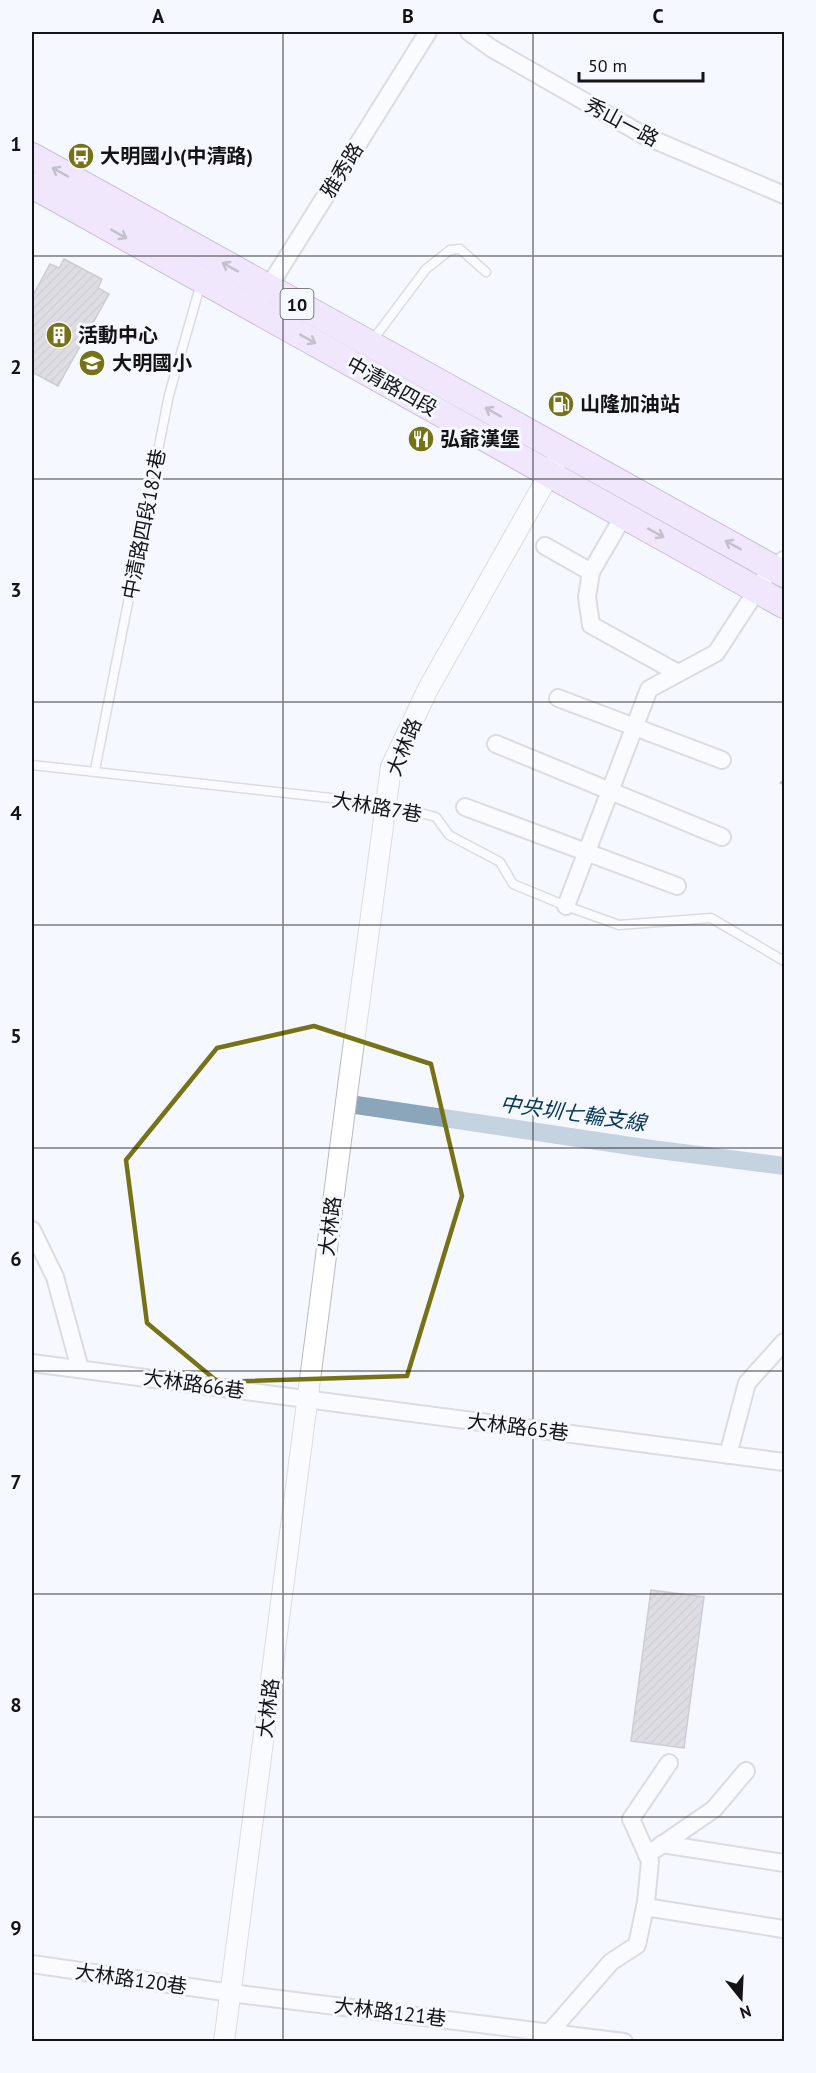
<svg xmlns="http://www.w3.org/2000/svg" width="816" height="2073" viewBox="0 0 816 2073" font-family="'PT Sans','Noto Sans TC',sans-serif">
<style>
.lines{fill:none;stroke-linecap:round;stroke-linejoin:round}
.canal{stroke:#8ba6bb;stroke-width:18}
.building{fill:url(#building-hatch);stroke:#9c989e;stroke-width:1.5}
.service-casing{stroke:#babbc2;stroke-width:11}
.minor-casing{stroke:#babbc2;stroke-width:20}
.tertiary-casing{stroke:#babbc2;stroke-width:22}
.primary-casing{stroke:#957da8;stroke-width:28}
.path{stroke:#7d7e82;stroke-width:3;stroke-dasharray:4.5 4.5;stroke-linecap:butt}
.service{stroke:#fff;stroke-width:8}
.minor{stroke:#fff;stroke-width:16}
.tertiary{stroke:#fff;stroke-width:20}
.primary{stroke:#e9d3fa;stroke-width:26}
.oneway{stroke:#897d93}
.marked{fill:none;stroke:#757316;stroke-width:4.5;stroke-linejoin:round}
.grid{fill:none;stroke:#141416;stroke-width:1.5;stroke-opacity:0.55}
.labels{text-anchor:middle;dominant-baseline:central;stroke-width:6;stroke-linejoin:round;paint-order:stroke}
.shield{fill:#f6f8ff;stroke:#58585c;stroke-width:1.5}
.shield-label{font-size:18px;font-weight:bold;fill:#141416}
.street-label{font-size:20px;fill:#141416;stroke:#f6f8ff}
.poi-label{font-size:20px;font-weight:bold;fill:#141416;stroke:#f6f8ff;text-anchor:start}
.water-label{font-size:21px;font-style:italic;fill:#073a58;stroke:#f6f8ff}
.neatline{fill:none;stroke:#141416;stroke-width:2}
.grid-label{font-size:20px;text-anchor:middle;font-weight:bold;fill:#141416}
</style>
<defs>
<pattern id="building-hatch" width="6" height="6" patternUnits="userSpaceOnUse" patternTransform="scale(1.5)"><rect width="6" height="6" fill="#c1bdc3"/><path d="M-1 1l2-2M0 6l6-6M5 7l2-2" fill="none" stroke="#a5a2a7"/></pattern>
</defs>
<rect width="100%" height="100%" fill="#f6f8ff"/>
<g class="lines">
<polyline class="canal" points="356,1105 651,1149 784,1166"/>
</g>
<g class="building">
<polygon points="64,259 102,279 98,288 109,294 58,386 32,372 32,297 50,264 59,268"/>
<polygon points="651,1590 704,1597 684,1748 631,1741"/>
</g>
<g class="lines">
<defs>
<g id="service">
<polyline points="372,341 426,269 450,250 460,249 486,272"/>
<polyline points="32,765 386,804 436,817 449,835 500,862 513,884 566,906 619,925 711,918 784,961"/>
<polyline points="95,770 169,395 201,283"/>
</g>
<g id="minor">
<polyline points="469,32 491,48 645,136 784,195"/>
<polyline points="263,296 428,32"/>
<polyline points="545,546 591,572 624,515"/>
<polyline points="591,572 587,597 591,625 678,673"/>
<polyline points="558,698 722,760"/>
<polyline points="496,744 722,837"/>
<polyline points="465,807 677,886"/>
<polyline points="566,906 649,689 716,653 772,567 784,560"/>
<polyline points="32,1230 55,1277 80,1369"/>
<polyline points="32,1363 784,1462"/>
<polyline points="728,1455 747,1383 784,1342"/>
<polyline points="662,1844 784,1863"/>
<polyline points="647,1855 714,1809 746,1771"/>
<polyline points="645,1907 783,1929"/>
<polyline points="32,1964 231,1993 624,2042"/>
<polyline points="550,2032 611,1962 637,1945 646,1902 650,1861 631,1819 669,1763"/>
</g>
<polyline id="tertiary" points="224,2042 349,1079 391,767 428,689 555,464"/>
<g id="primary">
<polyline points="32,156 784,574"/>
<polyline points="32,185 784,605"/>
</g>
</defs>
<use href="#service" class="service-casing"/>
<use href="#minor" class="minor-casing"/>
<use href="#tertiary" class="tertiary-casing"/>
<use href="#primary" class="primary-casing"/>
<polyline class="path" points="780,782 784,784"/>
<use href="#service" class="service"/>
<use href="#minor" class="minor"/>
<use href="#tertiary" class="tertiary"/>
<use href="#primary" class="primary"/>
</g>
<defs><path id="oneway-shaft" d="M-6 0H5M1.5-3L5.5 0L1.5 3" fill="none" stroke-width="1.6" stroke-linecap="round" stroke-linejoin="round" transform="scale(1.5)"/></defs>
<g class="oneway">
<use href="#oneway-shaft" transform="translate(60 172) rotate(-151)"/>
<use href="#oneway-shaft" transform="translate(119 234) rotate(29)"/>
<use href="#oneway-shaft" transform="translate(230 267) rotate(-151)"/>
<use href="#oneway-shaft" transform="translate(308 339) rotate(29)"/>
<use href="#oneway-shaft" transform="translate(493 412) rotate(-151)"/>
<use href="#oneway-shaft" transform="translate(656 533) rotate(29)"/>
<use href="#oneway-shaft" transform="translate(733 545) rotate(-151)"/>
</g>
<path d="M0 0H816V2073H0ZM314,1026l117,38 31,132 -55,180 -189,6 -71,-59 -21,-163 91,-112z" fill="#f6f8ff" fill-opacity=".55" fill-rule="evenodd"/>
<path class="marked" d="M314,1026l117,38 31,132 -55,180 -189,6 -71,-59 -21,-163 91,-112z"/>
<path class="grid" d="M283,32v2010M533,32v2010M32,256h752M32,479h752M32,702h752M32,925h752M32,1148h752M32,1371h752M32,1594h752M32,1817h752"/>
<defs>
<symbol id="bus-disc" viewBox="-11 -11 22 22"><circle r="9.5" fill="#757316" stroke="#f6f8ff"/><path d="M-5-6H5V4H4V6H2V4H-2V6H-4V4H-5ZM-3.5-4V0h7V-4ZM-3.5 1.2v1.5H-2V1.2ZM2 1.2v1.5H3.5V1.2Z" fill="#fff"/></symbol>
<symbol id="building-disc" viewBox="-11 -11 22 22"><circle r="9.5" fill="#757316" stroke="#f6f8ff"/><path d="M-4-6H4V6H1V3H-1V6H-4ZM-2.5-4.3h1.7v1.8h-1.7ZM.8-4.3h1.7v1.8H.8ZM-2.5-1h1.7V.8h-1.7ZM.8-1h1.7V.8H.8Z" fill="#fff"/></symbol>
<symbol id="school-disc" viewBox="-11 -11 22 22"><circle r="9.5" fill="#757316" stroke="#f6f8ff"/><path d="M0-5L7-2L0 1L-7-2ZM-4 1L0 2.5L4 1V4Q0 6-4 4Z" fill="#fff"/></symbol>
<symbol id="fuel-disc" viewBox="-11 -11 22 22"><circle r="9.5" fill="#757316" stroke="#f6f8ff"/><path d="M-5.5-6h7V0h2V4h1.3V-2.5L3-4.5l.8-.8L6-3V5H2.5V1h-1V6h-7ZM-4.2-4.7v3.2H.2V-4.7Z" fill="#fff"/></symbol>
<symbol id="restaurant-disc" viewBox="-11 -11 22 22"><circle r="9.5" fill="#757316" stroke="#f6f8ff"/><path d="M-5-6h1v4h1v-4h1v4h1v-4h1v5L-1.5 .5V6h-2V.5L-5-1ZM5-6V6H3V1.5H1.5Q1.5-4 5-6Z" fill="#fff"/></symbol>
</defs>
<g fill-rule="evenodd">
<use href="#bus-disc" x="66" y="141" width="30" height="30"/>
<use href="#building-disc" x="44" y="320" width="30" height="30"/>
<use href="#school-disc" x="77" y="348" width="30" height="30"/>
<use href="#fuel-disc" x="546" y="389" width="30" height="30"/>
<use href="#restaurant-disc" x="406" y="424" width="30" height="30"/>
</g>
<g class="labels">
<rect class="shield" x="280.5" y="289" width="33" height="30" rx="4.5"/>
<g class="shield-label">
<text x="297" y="304">10</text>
</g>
<g class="street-label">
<text transform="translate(622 122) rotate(28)">秀山一路</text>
<text transform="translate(342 170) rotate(-58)">雅秀路</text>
<text transform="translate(392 386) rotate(29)">中清路四段</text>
<text transform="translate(144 524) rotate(-79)">中清路四段182巷</text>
<text transform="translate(404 747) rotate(-68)">大林路</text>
<text transform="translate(377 807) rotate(10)">大林路7巷</text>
<text transform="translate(330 1226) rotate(-83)">大林路</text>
<text transform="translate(194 1384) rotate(8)">大林路66巷</text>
<text transform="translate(518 1427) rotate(7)">大林路65巷</text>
<text transform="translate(268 1708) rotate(-83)">大林路</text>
<text transform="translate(131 1979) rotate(8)">大林路120巷</text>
<text transform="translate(390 2012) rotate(7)">大林路121巷</text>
</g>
<g class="poi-label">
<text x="100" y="156">大明國小(中清路)</text>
<text x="78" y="335">活動中心</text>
<text x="112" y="363">大明國小</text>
<text x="580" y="404">山隆加油站</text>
<text x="440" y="439">弘爺漢堡</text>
</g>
<g class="water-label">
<text transform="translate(573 1113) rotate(8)">中央圳七輪支線</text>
</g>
</g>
<rect width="816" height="2073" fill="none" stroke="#f6f8ff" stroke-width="66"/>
<g transform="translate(741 1998) rotate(162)" stroke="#f6f8ff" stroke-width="4.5" paint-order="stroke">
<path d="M0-4.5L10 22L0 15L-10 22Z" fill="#141416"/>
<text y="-9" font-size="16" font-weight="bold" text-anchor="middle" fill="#141416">N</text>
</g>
<path d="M579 72v9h124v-9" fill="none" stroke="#141416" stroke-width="3"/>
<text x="588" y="72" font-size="18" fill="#141416" stroke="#f6f8ff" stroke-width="4.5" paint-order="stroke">50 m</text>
<rect x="33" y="33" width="750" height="2007" class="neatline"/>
<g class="grid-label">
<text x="158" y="23">A</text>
<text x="408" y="23">B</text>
<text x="658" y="23">C</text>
<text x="16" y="151">1</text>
<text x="16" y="374">2</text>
<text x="16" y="597">3</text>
<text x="16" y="820">4</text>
<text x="16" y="1043">5</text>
<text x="16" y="1266">6</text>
<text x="16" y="1489">7</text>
<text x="16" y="1712">8</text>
<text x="16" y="1935">9</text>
</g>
</svg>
